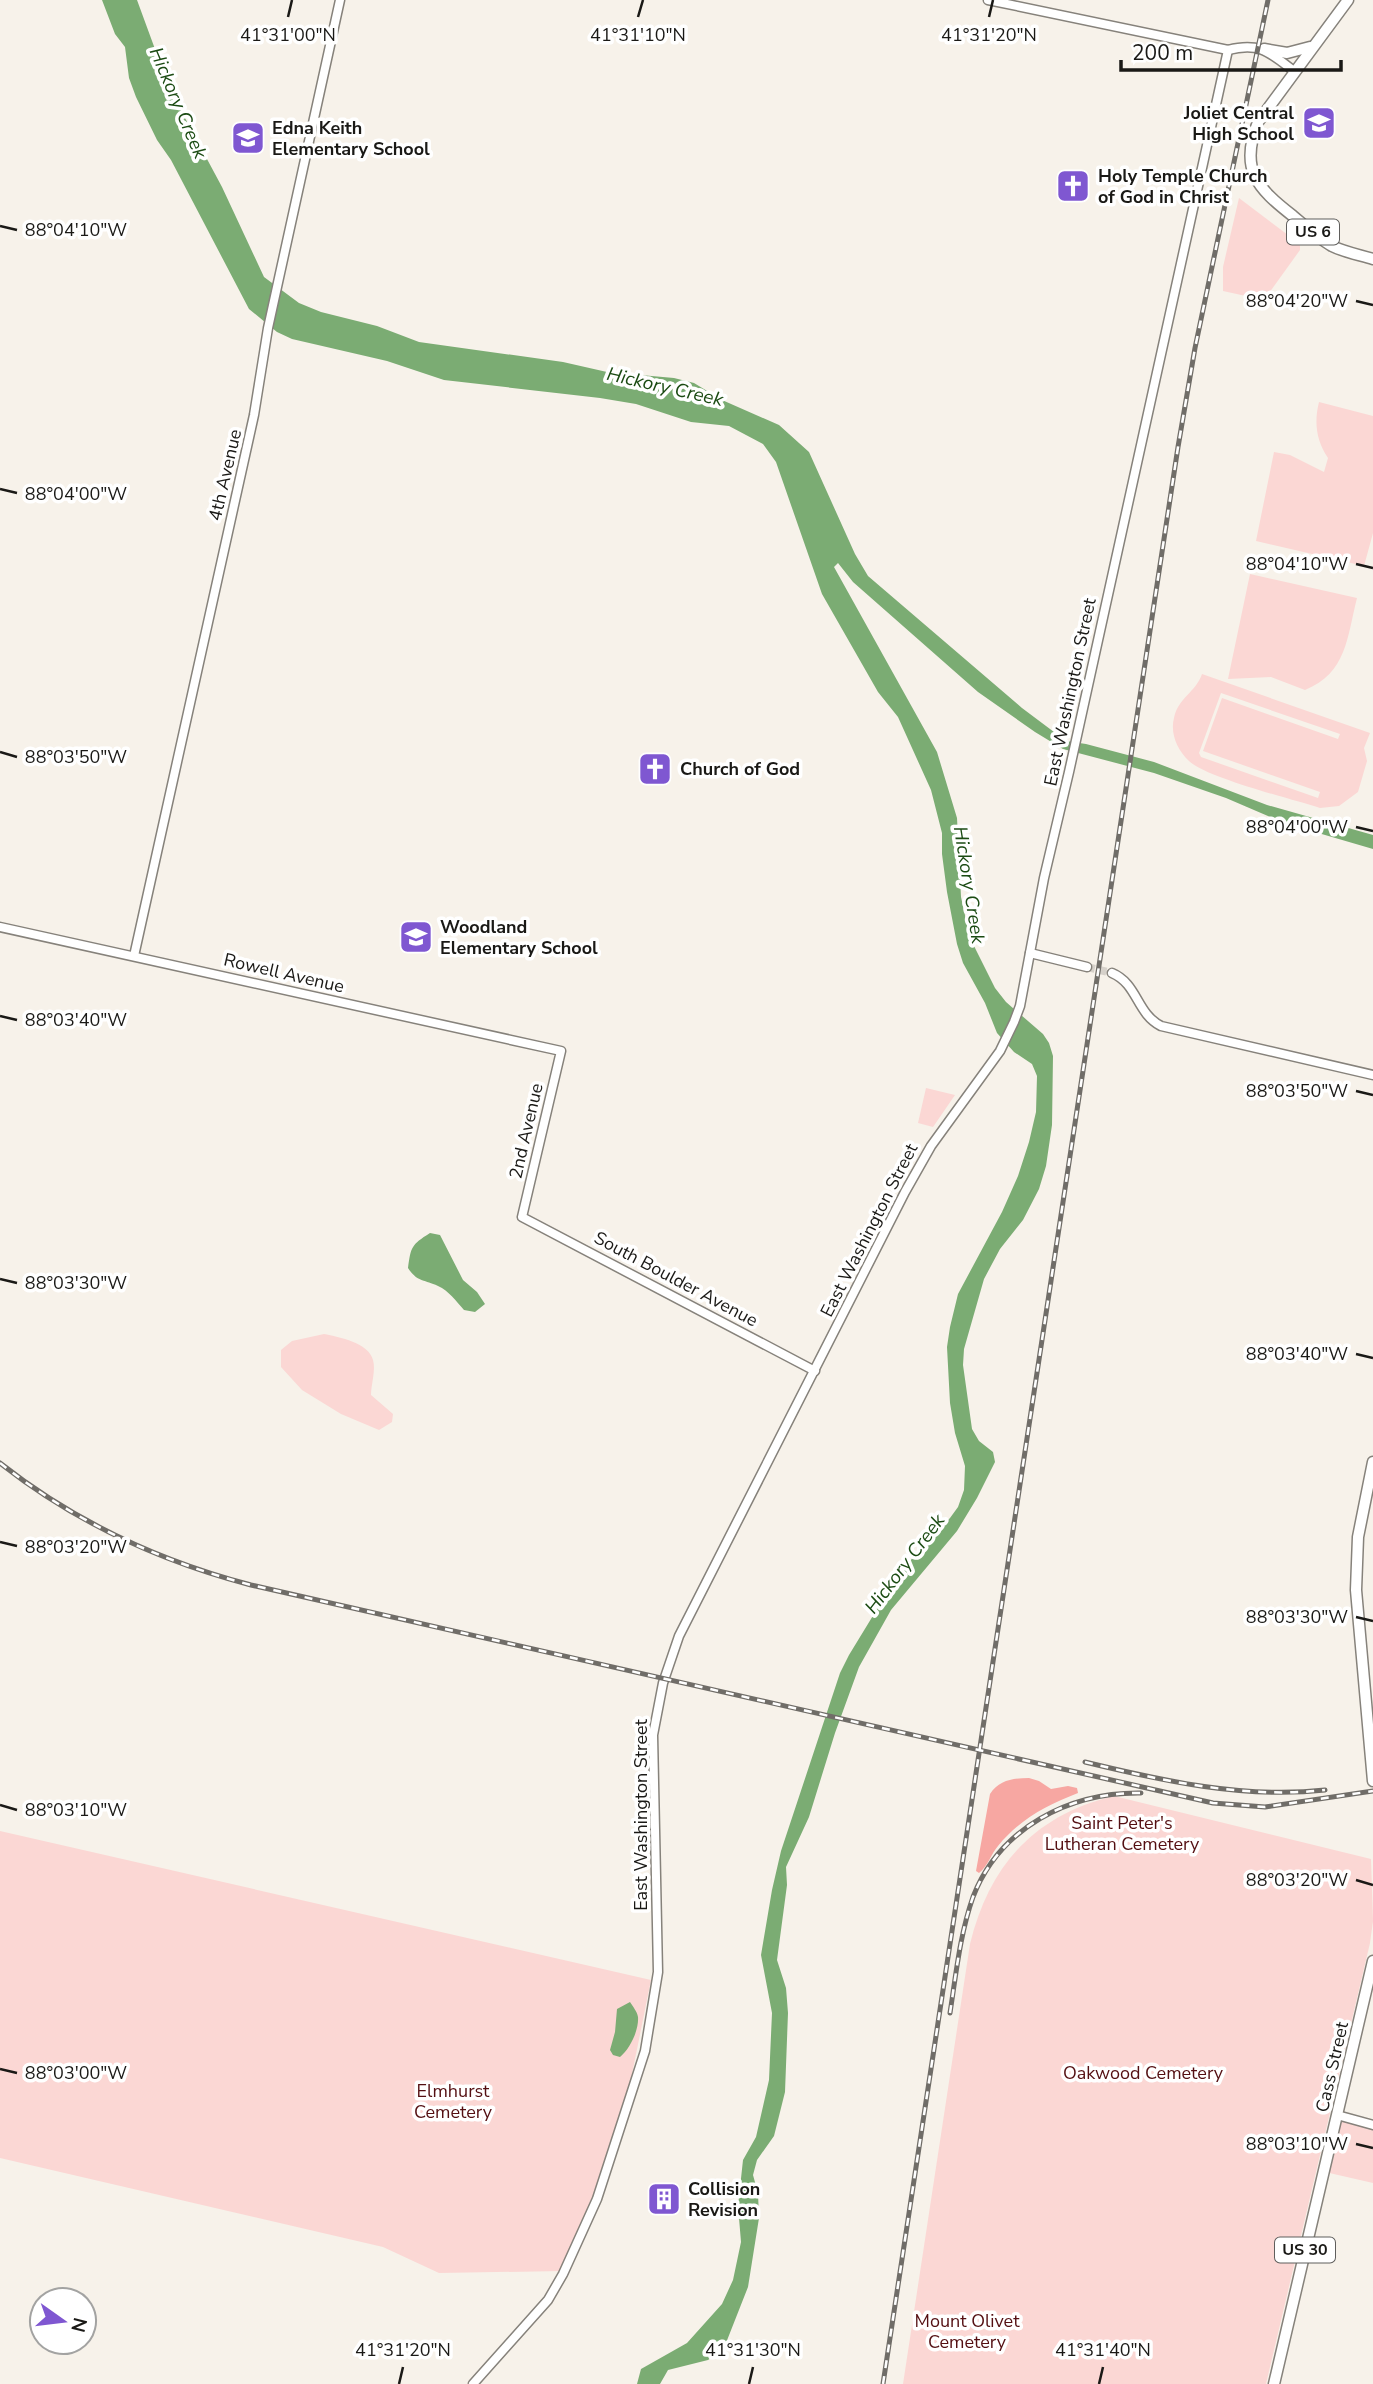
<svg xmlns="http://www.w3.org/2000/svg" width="1373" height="2384" viewBox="0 0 1373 2384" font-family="'Nunito Sans',sans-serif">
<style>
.green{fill:#fbd7d4;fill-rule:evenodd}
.forest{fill:#f7a7a2}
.water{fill:#7bac73}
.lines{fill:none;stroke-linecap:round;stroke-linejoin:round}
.tertiary-tunnel{stroke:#d6d1ca;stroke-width:8;stroke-dasharray:8 4;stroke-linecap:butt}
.tertiary-casing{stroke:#86827b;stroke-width:11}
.primary-casing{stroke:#86827b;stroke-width:13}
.tertiary{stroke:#fff;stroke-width:8}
.primary{stroke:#fff;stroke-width:10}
.rail-casing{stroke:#706d68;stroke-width:5}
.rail{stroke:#fff;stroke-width:2.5;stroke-dasharray:8;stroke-linecap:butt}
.ticks{fill:none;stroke:#1a1916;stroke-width:2.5}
.labels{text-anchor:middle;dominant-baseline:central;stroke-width:7;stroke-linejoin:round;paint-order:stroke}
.shield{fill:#fff;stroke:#5f5e5c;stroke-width:2}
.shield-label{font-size:16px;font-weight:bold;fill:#1a1916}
.poi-label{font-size:18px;font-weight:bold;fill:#1a1916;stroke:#fff;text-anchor:start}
.street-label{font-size:18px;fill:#1a1916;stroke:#fff}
.park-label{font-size:18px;fill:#540f12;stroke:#fff}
.water-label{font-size:19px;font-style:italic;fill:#1b4b13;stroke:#fff}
.ticks-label{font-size:18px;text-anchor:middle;fill:#1a1916;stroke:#fff;stroke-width:7;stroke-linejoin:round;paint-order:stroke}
</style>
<rect width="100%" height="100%" fill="#f7f2ea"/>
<g class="green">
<polygon points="1239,198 1300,244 1300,250 1264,300 1223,291 1223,267"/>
<path d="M1319,402l54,14v117l-9,33 -108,-25 18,-89 16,3 34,17 4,-14c-12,-18 -14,-36 -9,-56z"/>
<path d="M1250,574l107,24c-10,39 -10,75 -52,92l-34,-13 -43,2z"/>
<path d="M1202,674l168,59 -6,15 3,13 -9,31 -19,14 -19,2c-28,-9 -113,-30 -131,-47 -12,-11 -19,-28 -15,-43 4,-20 22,-26 28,-44zM1221,693l119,41 -2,5 -116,-41 -19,53 117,41 -2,6 -117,-41 -2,-4z"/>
<polygon points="926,1088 955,1095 933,1127 918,1123"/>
<path d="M324,1334c15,3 45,9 49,26 3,10 -2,25 -2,35l22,19 -1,8 -13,8 -38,-16 -39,-24 -21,-23v-17l11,-9z"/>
<path d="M1114,1796l257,63 2,62 -3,22 -104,441h-363l67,-440c19,-78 64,-129 144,-148z"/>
<polygon points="0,1831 651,1980 631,2079 594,2199 562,2271 439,2273 383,2247 0,2158"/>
<polygon points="1338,2116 1373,2125 1373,2183 1325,2172"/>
</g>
<path class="forest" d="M1029,1778l10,3 12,8 17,-3 9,2 1,5c-31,12 -58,26 -80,53 -7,8 -10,20 -19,27l-3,-2 14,-77c9,-14 23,-16 39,-16z"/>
<g class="water">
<polygon points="102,0 137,0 170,90 222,187 264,277 299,303 321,312 377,326 419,342 563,362 607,372 674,378 694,383 722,400 779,425 809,452 855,554 868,576 1022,708 1066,741 1086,744 1154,762 1267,805 1373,835 1373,849 1284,823 1226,798 1154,773 1063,749 1035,732 978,692 853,582 838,563 834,567 937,752 957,818 961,897 970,938 995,988 1006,1002 1043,1034 1049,1043 1053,1056 1052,1125 1046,1166 1039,1189 1023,1220 1000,1249 984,1279 964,1349 963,1365 972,1429 979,1441 993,1452 995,1462 977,1498 957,1531 891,1610 859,1667 835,1733 809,1817 786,1867 787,1885 777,1960 786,1988 788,2013 785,2092 774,2136 757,2160 753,2175 758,2193 759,2218 748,2287 724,2348 708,2360 668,2370 660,2384 637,2384 641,2369 687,2343 722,2304 733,2280 741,2242 738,2206 743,2160 756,2137 769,2080 772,2013 761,1955 772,1890 781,1851 840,1673 849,1655 885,1596 916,1553 950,1518 958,1507 964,1490 965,1466 955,1433 950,1403 947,1347 950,1327 958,1294 1002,1212 1018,1176 1029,1142 1036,1112 1037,1076 1032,1064 1014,1052 997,1033 985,1003 963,963 957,944 947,892 942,854 942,833 931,790 898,717 878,692 822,594 776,462 763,444 729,426 691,422 636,404 600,398 444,380 387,361 292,339 277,332 249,309 171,160 157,140 136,97 129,78 125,47 115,34"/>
<path d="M430,1233l10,2 23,45 14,12 8,12 -10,8 -11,-2c-8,-9 -15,-19 -26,-24 -14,-7 -20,-3 -30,-18 3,-21 3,-23 22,-35z"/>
<path d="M630,2002c3,5 7,9 8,15 1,13 -8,32 -18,40l-7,-2 -3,-5 5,-18 2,-23z"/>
</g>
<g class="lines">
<polyline class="tertiary-tunnel" points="1087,967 1112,973"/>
<defs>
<g id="tertiary">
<path d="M988,0l240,50c32,-8 41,2 66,21"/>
<polyline points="0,927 561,1051 522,1217 815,1371"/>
<polyline points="1030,953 1087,967"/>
<polyline points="134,956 254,415 268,328 340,0"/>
<path d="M1112,973c26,11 24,40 49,53l212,49"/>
<polyline points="1337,2115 1373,2125"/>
<polyline points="473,2384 548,2300 563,2274 597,2199 645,2051 658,1972 653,1735 663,1683 679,1636 905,1192 931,1146 1000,1051 1014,1022 1020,1006 1044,878 1069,772 1228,50"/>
</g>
<g id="primary">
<path d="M1348,0l-90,122c-19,47 -1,66 35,94 12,10 25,22 39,30 12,6 28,9 41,13"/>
<polyline points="1264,49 1287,53 1310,47"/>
<polyline points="1373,1462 1358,1537 1356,1590 1373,1781"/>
<polyline points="1274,2384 1373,1961"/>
</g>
</defs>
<use href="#tertiary" class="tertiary-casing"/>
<use href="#primary" class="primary-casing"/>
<use href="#tertiary" class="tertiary"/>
<use href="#primary" class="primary"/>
<defs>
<g id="rail">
<path d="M0,1463c75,59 159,98 251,122l962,218 52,4 108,-16"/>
<path d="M1085,1762c78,19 160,37 240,28"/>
<path d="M950,2013c6,-39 10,-79 23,-116 27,-70 97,-105 168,-104"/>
<polyline points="883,2384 1178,447 1195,348 1268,0"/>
</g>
</defs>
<use href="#rail" class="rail-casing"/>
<use href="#rail" class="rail"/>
</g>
<path class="ticks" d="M288,17l4,-17M638,17l5,-17M989,17l4,-17M0,226l17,4M1356,301l17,4M0,489l17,4M1356,564l17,4M0,752l17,5M1356,827l17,4M0,1016l17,4M1356,1091l17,4M0,1279l17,4M1356,1354l17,4M0,1542l17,4M1356,1617l17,4M0,1805l17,5M1356,1880l17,5M0,2069l17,4M1356,2144l17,4M399,2384l4,-17M749,2384l4,-17M1099,2384l4,-17"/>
<defs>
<symbol id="school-square" viewBox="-11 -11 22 22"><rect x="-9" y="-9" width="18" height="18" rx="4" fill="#7f57d1" stroke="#fff"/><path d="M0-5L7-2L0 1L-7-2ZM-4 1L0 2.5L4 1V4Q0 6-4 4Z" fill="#fff"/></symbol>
<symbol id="church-square" viewBox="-11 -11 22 22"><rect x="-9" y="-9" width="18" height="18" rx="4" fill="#7f57d1" stroke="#fff"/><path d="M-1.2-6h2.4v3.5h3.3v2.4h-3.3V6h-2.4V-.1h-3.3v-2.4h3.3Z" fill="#fff"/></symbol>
<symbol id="building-square" viewBox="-11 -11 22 22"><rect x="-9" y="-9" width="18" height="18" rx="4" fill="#7f57d1" stroke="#fff"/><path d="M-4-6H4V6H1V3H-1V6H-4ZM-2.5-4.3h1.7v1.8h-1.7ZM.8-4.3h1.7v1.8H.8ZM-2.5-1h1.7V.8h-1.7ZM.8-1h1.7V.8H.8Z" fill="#fff"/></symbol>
</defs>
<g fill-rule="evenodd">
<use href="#school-square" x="1300" y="104" width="38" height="38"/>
<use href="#school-square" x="229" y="119" width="38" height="38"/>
<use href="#church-square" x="1054" y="167" width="38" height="38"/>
<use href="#church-square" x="636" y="750" width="38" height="38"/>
<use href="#school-square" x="397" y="918" width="38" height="38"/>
<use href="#building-square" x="645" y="2180" width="38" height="38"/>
</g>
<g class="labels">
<g class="shield">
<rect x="1287" y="219.5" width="52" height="25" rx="5"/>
<rect x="1275" y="2237.5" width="60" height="25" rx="5"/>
</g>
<g class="shield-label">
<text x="1313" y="232">US 6</text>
<text x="1305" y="2250">US 30</text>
</g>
<g class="poi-label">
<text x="1294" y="113" text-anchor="end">Joliet Central<tspan x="1294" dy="21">High School</tspan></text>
<text x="272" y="128">Edna Keith<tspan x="272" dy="21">Elementary School</tspan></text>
<text x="1098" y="176">Holy Temple Church<tspan x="1098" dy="21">of God in Christ</tspan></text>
<text x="680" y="769">Church of God</text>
<text x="440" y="927">Woodland<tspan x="440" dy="21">Elementary School</tspan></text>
<text x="688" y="2189">Collision<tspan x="688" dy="21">Revision</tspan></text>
</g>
<g class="street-label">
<text transform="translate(225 475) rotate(-77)">4th Avenue</text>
<text transform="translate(1070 692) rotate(-78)">East Washington Street</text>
<text transform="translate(284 973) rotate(13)">Rowell Avenue</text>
<text transform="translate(526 1131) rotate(-77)">2nd Avenue</text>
<text transform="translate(869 1230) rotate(-63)">East Washington Street</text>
<text transform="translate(676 1279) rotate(28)">South Boulder Avenue</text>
<text transform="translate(641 1815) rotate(-90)">East Washington Street</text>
<text transform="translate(1332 2067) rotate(-77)">Cass Street</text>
</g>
<g class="park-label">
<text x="1122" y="1823">Saint Peter's<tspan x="1122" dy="21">Lutheran Cemetery</tspan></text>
<text x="1143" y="2073">Oakwood Cemetery</text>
<text x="453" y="2091">Elmhurst<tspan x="453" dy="21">Cemetery</tspan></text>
<text x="967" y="2321">Mount Olivet<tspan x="967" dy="21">Cemetery</tspan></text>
</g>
<g class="water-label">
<text transform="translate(178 103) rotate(67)">Hickory Creek</text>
<text transform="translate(665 387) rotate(13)">Hickory Creek</text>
<text transform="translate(969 885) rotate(81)">Hickory Creek</text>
<text transform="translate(905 1564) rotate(-53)">Hickory Creek</text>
</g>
</g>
<g class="ticks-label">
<text x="638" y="41">41°31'10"N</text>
<text x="989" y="41">41°31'20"N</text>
<text x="288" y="41">41°31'00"N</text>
<text x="76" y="236">88°04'10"W</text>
<text x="1297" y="307">88°04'20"W</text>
<text x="76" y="500">88°04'00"W</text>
<text x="1297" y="570">88°04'10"W</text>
<text x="76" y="763">88°03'50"W</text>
<text x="1297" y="833">88°04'00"W</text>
<text x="76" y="1026">88°03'40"W</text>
<text x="1297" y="1097">88°03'50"W</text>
<text x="76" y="1289">88°03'30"W</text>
<text x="1297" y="1360">88°03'40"W</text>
<text x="76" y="1553">88°03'20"W</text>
<text x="1297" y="1623">88°03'30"W</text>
<text x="76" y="1816">88°03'10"W</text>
<text x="1297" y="1886">88°03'20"W</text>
<text x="76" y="2079">88°03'00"W</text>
<text x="1297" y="2150">88°03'10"W</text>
<text x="403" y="2356">41°31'20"N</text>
<text x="753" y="2356">41°31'30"N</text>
<text x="1103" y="2356">41°31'40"N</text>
</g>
<g transform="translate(63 2321) rotate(104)"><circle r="33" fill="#ffffff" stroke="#a3a3a2" stroke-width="2"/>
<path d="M0-5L12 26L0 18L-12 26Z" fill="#7f57d1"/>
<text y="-10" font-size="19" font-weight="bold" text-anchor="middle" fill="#1a1916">N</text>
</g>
<path d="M1121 60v10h220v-10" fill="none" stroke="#1a1916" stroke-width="3.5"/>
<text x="1132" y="60" font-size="21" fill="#1a1916" stroke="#ffffff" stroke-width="5" paint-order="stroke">200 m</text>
</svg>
